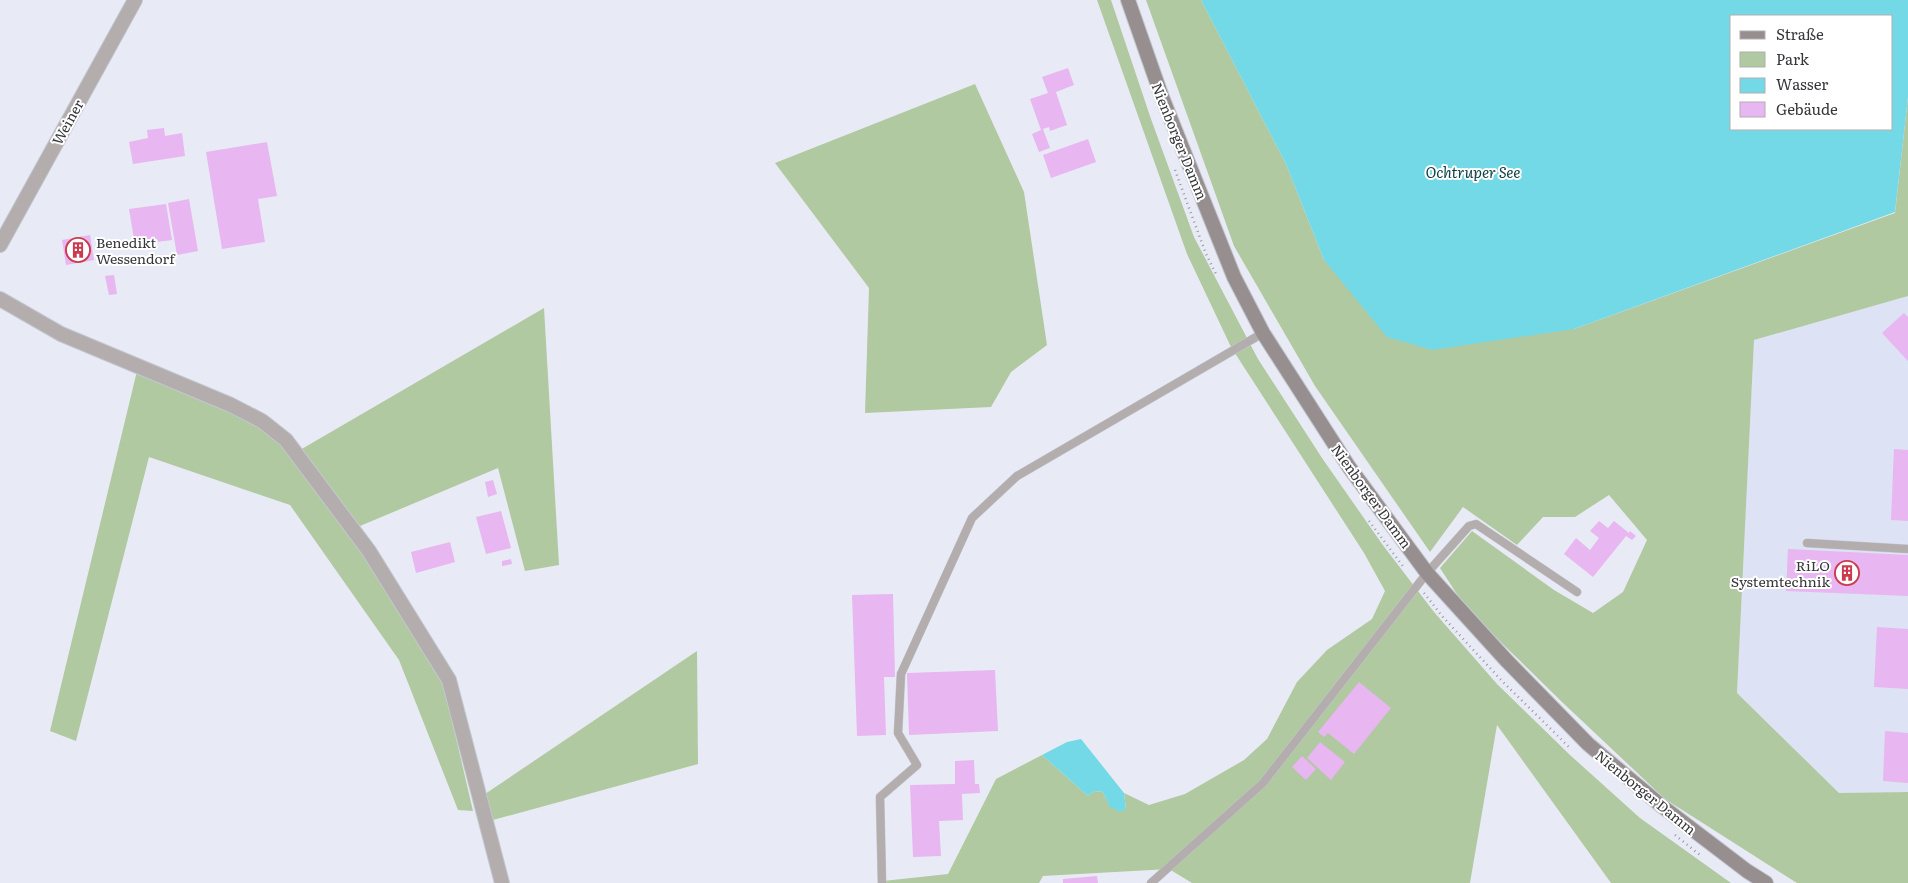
<svg xmlns="http://www.w3.org/2000/svg" width="1908" height="883" viewBox="0 0 1908 883" font-family="Literata,serif">
<style>
.built{fill:#dde2f4}
.green{fill:#b0c9a0}
.water{fill:#74d9e7;fill-rule:evenodd}
.building{fill:#e8b6f0}
.lines{fill:none;stroke-linecap:round;stroke-linejoin:round}
.service-casing{stroke:#c4c7d0;stroke-width:9}
.minor-casing{stroke:#c4c7d0;stroke-width:16}
.secondary-casing{stroke:#c4c7d0;stroke-width:16}
.path{stroke:#9799a1;stroke-width:2.5;stroke-dasharray:1 4;stroke-linecap:butt}
.service{stroke:#b3adad;stroke-width:8}
.minor{stroke:#b3adad;stroke-width:14}
.secondary{stroke:#978f8f;stroke-width:14}
.labels{text-anchor:middle;dominant-baseline:central;stroke-width:4;stroke-linejoin:round;paint-order:stroke}
.street-label{font-size:14px;fill:#36373b;stroke:#fff}
.poi-label{font-size:14px;fill:#36373b;stroke:#fff;text-anchor:start}
.water-label{font-size:15px;font-style:italic;fill:#104046;stroke:#fff}
</style>
<rect width="100%" height="100%" fill="#e8ebf5"/>
<polygon class="built" points="1908,296 1908,792 1839,793 1737,693 1754,340"/>
<g class="green">
<polygon points="1097,0 1111,0 1151,119 1194,237 1258,359 1322,458 1382,544 1434,612 1497,684 1570,755 1640,818 1731,883 1611,883 1497,725 1470,883 1192,883 1169,869 1043,876 1039,883 883,883 883,881 948,874 996,779 1042,755 1088,796 1094,791 1103,792 1110,806 1126,809 1124,793 1149,805 1185,794 1244,760 1267,739 1297,682 1327,650 1372,619 1385,591 1364,553 1231,347 1187,254"/>
<polygon points="1146,0 1201,0 1286,164 1324,260 1574,329 1895,213 1908,97 1908,296 1754,340 1737,693 1839,793 1908,792 1908,883 1797,883 1665,799 1562,702 1466,608 1440,568 1472,531 1554,590 1593,613 1623,592 1647,540 1609,495 1575,517 1543,517 1517,545 1463,507 1430,552 1315,386 1234,246"/>
<polygon points="975,84 1024,192 1047,345 1011,372 991,407 865,413 869,288 775,163"/>
<polygon points="544,308 559,565 525,571 498,468 360,526 300,450"/>
<polygon points="137,371 232,411 283,441 362,551 443,682 473,811 458,810 399,660 290,505 149,457 76,741 50,731"/>
<polygon points="697,651 698,764 493,820 485,794"/>
</g>
<g class="water">
<path d="M1201,0h707v97l-13,115 -321,117 -142,21 -45,-13 -63,-77 -38,-96zM1892,16v113h-160v-113z"/>
<polygon points="1081,739 1124,793 1126,809 1120,812 1110,807 1103,792 1094,791 1088,796 1042,755 1067,742"/>
</g>
<g class="building">
<polygon points="1068,68 1074,85 1056,92 1067,125 1050,131 1049,127 1043,129 1050,148 1039,152 1032,134 1041,130 1030,99 1048,93 1042,77"/>
<polygon points="164,128 165,136 182,133 185,156 133,164 129,142 148,138 147,130"/>
<polygon points="1088,139 1096,162 1051,178 1043,155"/>
<polygon points="267,142 277,196 258,199 265,242 222,249 206,152"/>
<polygon points="189,199 198,251 177,255 168,203"/>
<polygon points="166,204 172,240 135,245 129,209"/>
<polygon points="90,235 94,260 66,265 62,240"/>
<polygon points="114,275 117,294 109,295 105,276"/>
<polygon points="1904,313 1908,317 1908,361 1882,333"/>
<polygon points="1894,449 1908,450 1908,521 1891,520"/>
<polygon points="493,480 497,494 488,497 485,482"/>
<polygon points="501,511 511,548 486,554 476,517"/>
<polygon points="1599,521 1608,528 1614,521 1629,533 1630,531 1636,536 1632,540 1626,536 1593,577 1564,554 1576,538 1590,550 1599,538 1590,531"/>
<polygon points="450,542 455,562 416,573 411,552"/>
<polygon points="1788,549 1908,555 1908,596 1786,591"/>
<polygon points="511,559 512,564 502,566 502,561"/>
<polygon points="893,594 895,677 884,677 886,735 857,736 852,595"/>
<polygon points="1877,627 1908,629 1908,689 1874,687"/>
<polygon points="995,670 998,731 909,735 907,673"/>
<polygon points="1359,682 1391,708 1354,754 1328,733 1324,737 1318,732"/>
<polygon points="1885,731 1908,733 1908,783 1883,781"/>
<polygon points="1320,742 1345,762 1331,780 1307,758"/>
<polygon points="1302,756 1316,769 1306,780 1292,767"/>
<polygon points="974,760 975,784 979,784 980,793 962,794 963,820 939,821 941,856 913,857 910,785 955,784 955,761"/>
<polygon points="1097,876 1098,883 1063,883 1063,879"/>
</g>
<g class="lines">
<defs>
<g id="service">
<polyline points="1807,543 1908,549"/>
<polyline points="882,883 880,797 917,765 898,733 901,674 972,518 1017,476 1263,333"/>
<polyline points="1151,883 1263,783 1427,573 1469,526 1476,524 1577,592"/>
</g>
<g id="minor">
<polyline points="0,245 135,0"/>
<polyline points="0,299 61,334 231,405 262,421 286,440 369,551 449,680 502,883"/>
</g>
<polyline id="secondary" points="1128,0 1162,97 1234,277 1263,333 1349,467 1427,573 1506,660 1588,744 1663,807 1747,871 1766,883"/>
</defs>
<use href="#service" class="service-casing"/>
<use href="#minor" class="minor-casing"/>
<use href="#secondary" class="secondary-casing"/>
<g class="path">
<polyline points="1175,170 1206,254 1216,274"/>
<polyline points="1369,521 1405,569"/>
<polyline points="1424,593 1442,616 1502,681 1569,747"/>
<polyline points="1675,835 1700,855"/>
</g>
<use href="#service" class="service"/>
<use href="#minor" class="minor"/>
<use href="#secondary" class="secondary"/>
</g>
<defs>
<symbol id="building-ring" viewBox="-11 -11 22 22"><circle r="9.5" fill="#fff" stroke="#cb3b4f" stroke-width="1.5"/><path d="M-4-6H4V6H1V3H-1V6H-4ZM-2.5-4.3h1.7v1.8h-1.7ZM.8-4.3h1.7v1.8H.8ZM-2.5-1h1.7V.8h-1.7ZM.8-1h1.7V.8H.8Z" fill="#cb3b4f"/></symbol>
</defs>
<g fill-rule="evenodd">
<use href="#building-ring" x="64" y="236" width="28" height="28"/>
<use href="#building-ring" x="1833" y="559" width="28" height="28"/>
</g>
<g class="labels">
<g class="street-label">
<text transform="translate(67 122) rotate(-61)">Weiner</text>
<text transform="translate(1180 141) rotate(68)">Nienborger Damm</text>
<text transform="translate(1372 496) rotate(54)">Nienborger Damm</text>
<text transform="translate(1646 792) rotate(39)">Nienborger Damm</text>
</g>
<g class="poi-label">
<text x="96" y="242">Benedikt<tspan x="96" dy="16">Wessendorf</tspan></text>
<text x="1830" y="565" text-anchor="end">RiLO<tspan x="1830" dy="16">Systemtechnik</tspan></text>
</g>
<g class="water-label">
<text x="1473" y="171">Ochtruper See</text>
</g>
</g>
<rect x="1730" y="15" width="162" height="115" fill="#ffffff" stroke="#afafb1"/>
<rect x="1740" y="31" width="25" height="8" fill="#978f8f" stroke="#afafb1"/>
<text x="1776" y="40" font-size="15" fill="#36373b">Straße</text>
<rect x="1740" y="52" width="25" height="15" fill="#b0c9a0" stroke="#afafb1"/>
<text x="1776" y="65" font-size="15" fill="#36373b">Park</text>
<rect x="1740" y="78" width="25" height="15" fill="#74d9e7" stroke="#afafb1"/>
<text x="1776" y="90" font-size="15" fill="#36373b">Wasser</text>
<rect x="1740" y="102" width="25" height="15" fill="#e8b6f0" stroke="#afafb1"/>
<text x="1776" y="115" font-size="15" fill="#36373b">Gebäude</text>
</svg>
